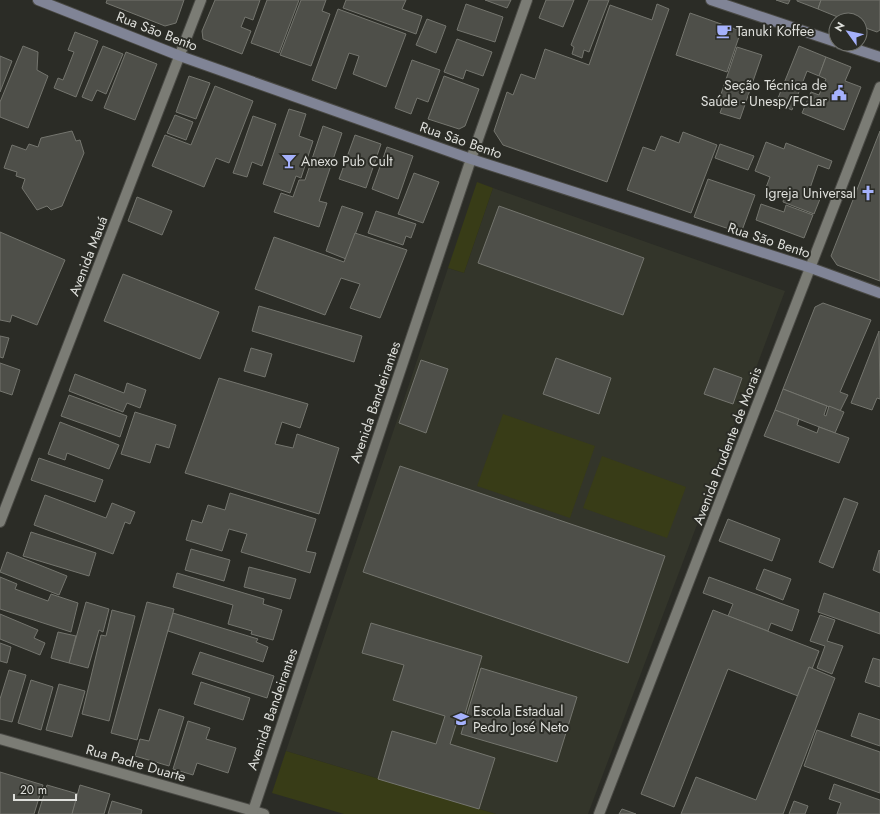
<svg xmlns="http://www.w3.org/2000/svg" width="880" height="814" viewBox="0 0 880 814" font-family="Jost,sans-serif">
<style>
.built{fill:#33352a}
.green{fill:#383c17}
.building{fill:#4e4f49;stroke:#74756e}
.lines{fill:none;stroke-linecap:round;stroke-linejoin:round}
.street-casing{stroke:#494944;stroke-width:12}
.secondary-casing{stroke:#494944;stroke-width:12}
.street{stroke:#7b7c75;stroke-width:10}
.secondary{stroke:#808496;stroke-width:10}
.labels{text-anchor:middle;dominant-baseline:central;stroke-width:4;stroke-linejoin:round;paint-order:stroke}
.street-label{font-size:14px;fill:#dedfdb;stroke:#2b2c26}
.poi-label{font-size:14px;fill:#dedfdb;stroke:#2b2c26;text-anchor:start}
</style>
<rect width="100%" height="100%" fill="#2b2c26"/>
<polygon class="built" points="493,188 785,291 588,814 496,814 286,751 448,268 464,273"/>
<g class="green">
<polygon points="477,182 493,188 464,273 448,268"/>
<polygon points="503,414 595,446 570,518 477,486"/>
<polygon points="602,456 686,487 667,538 583,508"/>
<polygon points="286,751 496,814 344,814 272,793"/>
</g>
<g class="building">
<polygon points="107,0 184,0 176,23 165,26 106,3"/>
<polygon points="215,0 260,0 253,20 245,17 241,27 251,31 242,54 203,39 202,31"/>
<polygon points="267,0 299,0 279,53 251,43"/>
<polygon points="301,0 326,0 322,11 330,14 311,66 280,55"/>
<polygon points="346,0 406,0 402,9 422,16 416,34 343,8"/>
<polygon points="485,0 511,0 507,8"/>
<polygon points="546,0 574,0 563,27 539,18"/>
<polygon points="589,0 609,0 589,52 584,50 582,58 572,54 574,47 571,45"/>
<polygon points="776,0 790,0 788,4"/>
<polygon points="797,0 821,0 818,9 797,1"/>
<polygon points="821,0 880,0 880,30 877,32 860,26 860,20 845,20 818,9"/>
<polygon points="466,4 503,17 495,42 457,30"/>
<polygon points="657,4 669,9 607,182 503,145 494,131 507,92 513,95 521,74 535,79 545,49 589,65 610,5 652,20"/>
<polygon points="338,9 406,34 386,87 353,74 359,56 349,53 336,89 312,80"/>
<polygon points="690,13 741,31 727,72 676,55"/>
<polygon points="427,19 446,26 436,53 416,45"/>
<polygon points="75,32 98,41 76,97 54,88 58,78 63,80 74,52 68,50"/>
<polygon points="457,39 492,52 483,76 466,70 463,79 444,72"/>
<polygon points="23,46 38,52 37,70 48,76 28,128 0,117 0,102"/>
<polygon points="103,46 123,54 106,94 97,90 92,101 82,97"/>
<polygon points="799,46 826,57 819,76 807,71 792,110 776,103"/>
<polygon points="737,47 762,55 740,119 720,113 724,102 719,100"/>
<polygon points="126,52 157,64 135,120 104,108"/>
<polygon points="0,56 12,61 0,92"/>
<polygon points="826,57 851,67 845,81 861,87 844,130 802,113 811,92 819,95 826,79 819,76"/>
<polygon points="412,60 440,70 428,102 417,98 411,114 395,108"/>
<polygon points="189,76 210,83 196,119 176,112"/>
<polygon points="444,76 479,89 465,126 459,129 428,119"/>
<polygon points="215,86 253,101 229,163 216,158 204,187 152,166 165,135 191,145"/>
<polygon points="289,109 306,114 299,136 313,141 301,178 296,176 290,193 263,184"/>
<polygon points="175,115 193,122 186,140 167,133"/>
<polygon points="253,116 276,124 262,166 252,162 247,177 233,173"/>
<polygon points="323,126 342,133 319,201 327,203 319,227 274,212 281,193 293,197 299,180 305,180"/>
<polygon points="72,131 76,141 80,140 84,153 62,206 51,210 47,206 37,210 22,188 25,179 16,176 17,172 4,168 12,145 26,150 29,144 38,147 41,138"/>
<polygon points="880,131 880,281 837,265 831,256"/>
<polygon points="683,132 717,145 691,213 627,190 643,147 655,151 661,136 679,143"/>
<polygon points="355,135 381,144 366,188 339,179"/>
<polygon points="766,142 784,149 786,143 832,161 829,169 818,165 808,194 820,199 814,214 783,202 784,197 765,190 770,177 755,171"/>
<polygon points="720,144 754,156 748,170 715,158"/>
<polygon points="387,147 413,156 398,199 372,189"/>
<polygon points="414,173 439,182 423,223 398,214"/>
<polygon points="708,179 755,195 741,233 694,217"/>
<polygon points="137,197 172,211 162,235 128,221"/>
<polygon points="761,204 784,212 786,205 813,215 804,238 756,220"/>
<polygon points="342,206 363,213 346,259 326,251"/>
<polygon points="499,206 644,258 623,315 478,263"/>
<polygon points="376,211 416,224 411,238 406,236 403,245 368,233"/>
<polygon points="0,232 65,260 37,325 12,315 10,322 0,320"/>
<polygon points="355,233 407,250 380,318 350,308 360,284 341,278 325,315 255,289 274,237 344,262"/>
<polygon points="123,274 219,312 200,359 104,321"/>
<polygon points="823,303 871,320 840,392 848,395 840,411 783,389 815,307"/>
<polygon points="259,306 362,336 354,362 252,331"/>
<polygon points="879,331 880,399 877,398 872,410 851,403"/>
<polygon points="0,336 9,338 3,358 0,357"/>
<polygon points="251,348 272,354 265,377 244,371"/>
<polygon points="556,358 611,378 599,414 543,394"/>
<polygon points="421,360 448,369 426,433 399,423"/>
<polygon points="0,363 20,370 12,395 0,391"/>
<polygon points="714,368 742,378 733,404 704,394"/>
<polygon points="75,374 124,393 127,383 146,390 140,408 127,403 123,412 69,391"/>
<polygon points="219,378 308,404 300,428 282,422 275,444 293,448 297,434 339,448 319,514 185,473"/>
<polygon points="783,389 827,406 824,415 826,416 829,406 844,412 835,433 775,410"/>
<polygon points="69,395 127,416 120,437 61,416"/>
<polygon points="775,410 799,419 797,425 817,433 819,427 849,438 839,463 764,436"/>
<polygon points="135,412 176,425 169,448 156,444 150,463 121,454"/>
<polygon points="60,422 119,445 109,469 67,453 65,460 48,454"/>
<polygon points="39,458 103,480 95,502 31,480"/>
<polygon points="400,466 665,556 628,663 363,572"/>
<polygon points="230,493 316,519 306,551 316,553 310,573 241,552 247,534 229,529 222,551 186,540 192,520 202,523 208,505 225,510"/>
<polygon points="45,495 106,518 112,503 135,512 130,524 125,522 113,554 34,525"/>
<polygon points="844,498 858,503 833,568 819,562"/>
<polygon points="728,519 780,539 772,561 719,541"/>
<polygon points="31,532 96,553 89,576 23,556"/>
<polygon points="191,549 230,560 224,581 185,570"/>
<polygon points="879,550 880,551 880,573 873,570"/>
<polygon points="7,552 67,576 59,595 0,572"/>
<polygon points="249,567 296,579 290,599 244,587"/>
<polygon points="764,569 791,579 783,600 756,589"/>
<polygon points="177,573 264,599 263,604 282,610 273,640 251,634 252,631 228,624 233,605 173,587"/>
<polygon points="0,577 17,584 15,589 48,601 51,594 78,603 71,632 0,609"/>
<polygon points="709,577 799,610 792,631 771,623 768,631 728,616 733,604 703,593"/>
<polygon points="824,593 880,613 880,634 818,612"/>
<polygon points="86,602 109,609 103,632 99,630 88,668 69,663"/>
<polygon points="147,602 174,609 137,740 111,733"/>
<polygon points="112,610 135,616 109,721 82,714 101,635 106,636"/>
<polygon points="713,610 819,651 812,669 809,667 798,696 728,669 674,807 641,794"/>
<polygon points="173,613 258,639 256,642 268,647 263,662 168,631"/>
<polygon points="0,614 38,630 34,638 45,643 40,655 0,639"/>
<polygon points="820,615 835,620 827,641 843,646 832,674 817,668 825,646 810,641"/>
<polygon points="371,623 482,656 462,724 457,722 450,744 495,758 479,809 378,779 392,731 436,744 445,716 393,700 404,665 362,653"/>
<polygon points="58,632 76,636 69,663 51,658"/>
<polygon points="0,643 11,647 7,663 0,661"/>
<polygon points="200,652 274,676 267,698 192,674"/>
<polygon points="873,658 880,660 880,687 865,682"/>
<polygon points="809,667 835,678 783,814 681,814 696,777 756,800"/>
<polygon points="481,668 577,697 557,762 461,734"/>
<polygon points="9,670 26,675 12,722 0,719 0,699"/>
<polygon points="31,680 53,687 41,730 18,723"/>
<polygon points="201,682 250,698 243,720 194,704"/>
<polygon points="59,684 85,691 72,737 46,730"/>
<polygon points="159,709 184,717 169,766 135,756 140,739 149,741"/>
<polygon points="859,713 880,720 880,746 851,736"/>
<polygon points="188,721 210,728 206,739 236,748 228,773 197,763 193,775 173,769"/>
<polygon points="817,730 880,752 880,793 804,766"/>
<polygon points="0,772 43,785 34,814 0,814"/>
<polygon points="834,784 880,800 880,814 837,814 841,803 829,799"/>
<polygon points="47,785 78,794 72,814 38,814"/>
<polygon points="80,785 110,794 104,814 72,814"/>
<polygon points="112,801 142,810 141,814 108,814"/>
<polygon points="794,801 808,806 805,814 789,814"/>
<polygon points="622,809 636,814 619,814"/>
</g>
<g class="lines">
<defs>
<g id="street">
<polyline points="0,522 201,0"/>
<polyline points="0,739 264,814"/>
<polyline points="252,814 471,159 527,0"/>
<polyline points="599,814 880,87"/>
</g>
<g id="secondary">
<polyline points="38,0 180,56 471,159 811,268 880,293"/>
<polyline points="711,0 836,42"/>
<polyline points="840,44 880,57"/>
</g>
</defs>
<use href="#street" class="street-casing"/>
<use href="#secondary" class="secondary-casing"/>
<use href="#street" class="street"/>
<use href="#secondary" class="secondary"/>
</g>
<defs>
<symbol id="cafe-bare" viewBox="-9 -9 18 18"><path d="M-5.5-4.5H6V0H3Q3 3.5 0 3.5H-2.5Q-5.5 3.5-5.5 0ZM3-3.2v2h1.7v-2ZM-6 4.5H4V6H-6Z" fill="#a5b1fc" stroke="#2b2c26" stroke-width="2.5" paint-order="stroke"/></symbol>
<symbol id="civic-bare" viewBox="-9 -9 18 18"><path d="M-.6-6.5H3V-4.5H.6V-3L4-1V1h2V6H-6V1h2V-1L-.6-3ZM-1.2 2.5V6h2.4V2.5Z" fill="#a5b1fc" stroke="#2b2c26" stroke-width="2.5" paint-order="stroke"/></symbol>
<symbol id="bar-bare" viewBox="-9 -9 18 18"><path d="M-6-5H6L.8 .8V4.5H3.5V6h-7V4.5H-.8V.8Z" fill="#a5b1fc" stroke="#2b2c26" stroke-width="2.5" paint-order="stroke"/></symbol>
<symbol id="church-bare" viewBox="-9 -9 18 18"><path d="M-1.2-6h2.4v3.5h3.3v2.4h-3.3V6h-2.4V-.1h-3.3v-2.4h3.3Z" fill="#a5b1fc" stroke="#2b2c26" stroke-width="2.5" paint-order="stroke"/></symbol>
<symbol id="school-bare" viewBox="-9 -9 18 18"><path d="M0-5L7-2L0 1L-7-2ZM-4 1L0 2.5L4 1V4Q0 6-4 4Z" fill="#a5b1fc" stroke="#2b2c26" stroke-width="2.5" paint-order="stroke"/></symbol>
</defs>
<g fill-rule="evenodd">
<use href="#cafe-bare" x="713" y="20" width="22" height="22"/>
<use href="#civic-bare" x="828" y="82" width="22" height="22"/>
<use href="#bar-bare" x="278" y="150" width="22" height="22"/>
<use href="#church-bare" x="857" y="182" width="22" height="22"/>
<use href="#school-bare" x="450" y="708" width="22" height="22"/>
</g>
<g class="labels">
<g class="street-label">
<text transform="translate(157 31) rotate(21)">Rua São Bento</text>
<text transform="translate(461 140) rotate(19)">Rua São Bento</text>
<text transform="translate(769 240) rotate(18)">Rua São Bento</text>
<text transform="translate(88 256) rotate(-69)">Avenida Mauá</text>
<text transform="translate(375 402) rotate(-71)">Avenida Bandeirantes</text>
<text transform="translate(727 446) rotate(-69)">Avenida Prudente de Morais</text>
<text transform="translate(272 709) rotate(-71)">Avenida Bandeirantes</text>
<text transform="translate(136 763) rotate(16)">Rua Padre Duarte</text>
</g>
<g class="poi-label">
<text x="736" y="31">Tanuki Koffee</text>
<text x="827" y="85" text-anchor="end">Seção Técnica de<tspan x="827" dy="16">Saúde - Unesp/FCLar</tspan></text>
<text x="301" y="161">Anexo Pub Cult</text>
<text x="856" y="193" text-anchor="end">Igreja Universal</text>
<text x="473" y="711">Escola Estadual<tspan x="473" dy="16">Pedro José Neto</tspan></text>
</g>
</g>
<g transform="translate(848 32) rotate(303)"><circle r="19" fill="#2b2c26" stroke="#73746e"/>
<path d="M0-3L7 15L0 10L-7 15Z" fill="#a5b1fc"/>
<text y="-6" font-size="11" font-weight="bold" text-anchor="middle" fill="#dedfdb">N</text>
</g>
<path d="M14 794v6h62v-6" fill="none" stroke="#dedfdb" stroke-width="2"/>
<text x="20" y="794" font-size="12" fill="#dedfdb" stroke="#2b2c26" stroke-width="3" paint-order="stroke">20 m</text>
</svg>
